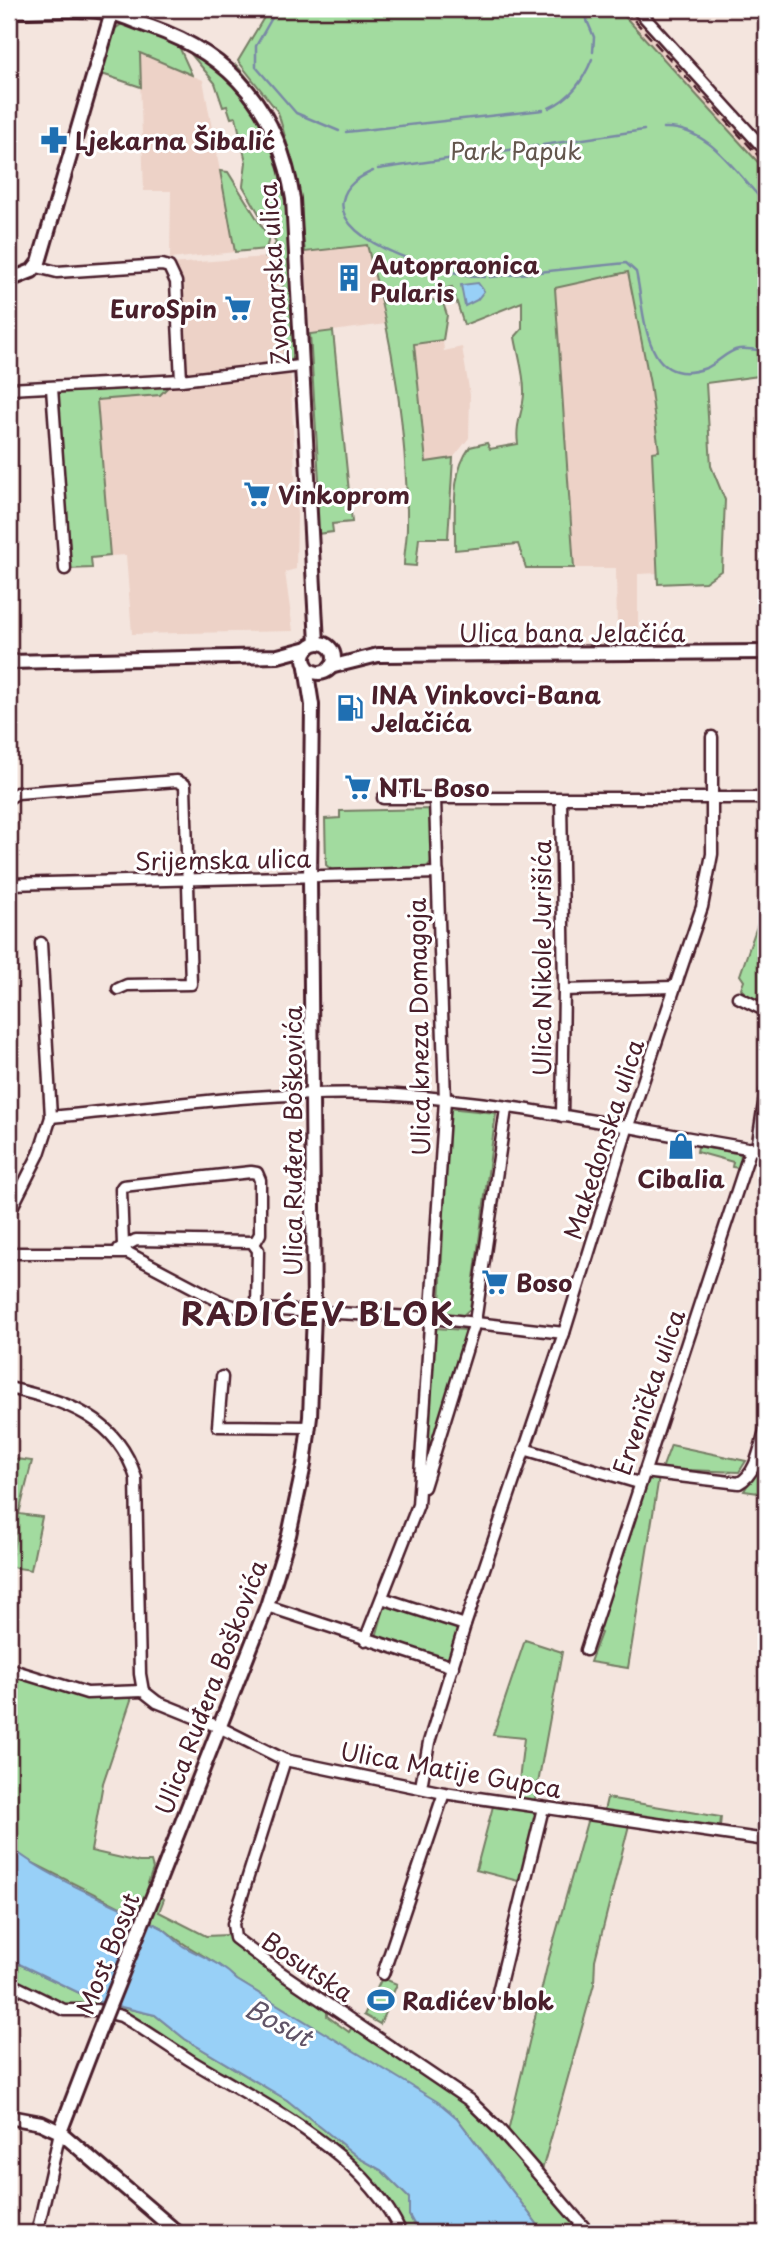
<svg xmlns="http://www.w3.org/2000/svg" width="775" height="2242" viewBox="0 0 775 2242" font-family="'Playpen Sans',sans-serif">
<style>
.built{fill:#edd2c7}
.green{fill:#a2db9f;stroke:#767d65;stroke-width:2}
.water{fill:#98d0f7;stroke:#7989a5;stroke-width:2}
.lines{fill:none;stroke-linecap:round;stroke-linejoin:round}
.stream{stroke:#7989a5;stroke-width:2.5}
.street-casing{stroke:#4a1f2b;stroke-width:15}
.secondary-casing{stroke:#4a1f2b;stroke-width:18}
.street{stroke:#fff;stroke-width:10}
.secondary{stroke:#fff;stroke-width:12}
.rail{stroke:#4a1f2b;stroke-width:2.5;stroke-dasharray:10 5;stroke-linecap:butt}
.secondary-bridge-casing{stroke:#4a1f2b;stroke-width:18;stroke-linecap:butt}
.secondary-bridge{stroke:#fff;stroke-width:12}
.labels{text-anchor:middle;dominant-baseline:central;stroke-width:6;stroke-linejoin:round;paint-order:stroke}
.poi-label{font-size:24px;font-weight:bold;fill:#4a1f2b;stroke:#fff;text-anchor:start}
.park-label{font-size:24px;fill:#64574e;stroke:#fff}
.street-label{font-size:24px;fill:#4a1f2b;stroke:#fff}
.water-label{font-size:26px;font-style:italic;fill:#615468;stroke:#fff}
.district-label{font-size:32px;font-weight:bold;letter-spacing:2px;fill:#4a1f2b;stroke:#fff}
</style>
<rect width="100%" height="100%" fill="#f4e5de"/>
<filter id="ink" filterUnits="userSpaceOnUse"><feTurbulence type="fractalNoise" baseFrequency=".0143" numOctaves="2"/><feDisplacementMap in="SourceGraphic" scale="14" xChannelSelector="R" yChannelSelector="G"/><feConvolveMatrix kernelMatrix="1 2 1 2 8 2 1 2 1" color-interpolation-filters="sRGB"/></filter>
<g filter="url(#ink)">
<g class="built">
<polygon points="618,9 631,9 643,22 766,157 766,171"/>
<polygon points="139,53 203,80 235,252 170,259 171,191 144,191"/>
<polygon points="367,245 386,324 310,334 305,252"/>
<polygon points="282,256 284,352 280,359 290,364 297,517 296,569 285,572 293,631 132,634 126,555 110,556 97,400 160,395 171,384 175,368 170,264"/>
<polygon points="629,272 655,415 659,451 652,452 659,573 638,574 638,632 617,633 616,568 574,568 555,288"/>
<polygon points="443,340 444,351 462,347 470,395 469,438 453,458 426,462 414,343"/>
</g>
<g class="green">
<path d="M269,9h349l148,162v204l-60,8 5,83 14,34 -3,70 -17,12 -47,2 -6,-132 7,-1 -9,-67 -22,-112 -73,16 19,280h-48l-8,-24 -63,6c1,-34 -6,-75 15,-103l17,-4 3,6 28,-5c-3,-21 5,-31 6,-50 1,-18 -6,-39 -9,-57l7,-8v-27l-58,23 -12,-38 -26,6 1,5 16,5 4,12 -4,25 -29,4 12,118 27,-4 -5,80h-29l-3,28 -12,-1c0,-13 3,-25 3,-38 1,-95 -15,-190 -40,-282l-62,7 -5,-41 15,263 -2,36 -18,-309 -37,-105 -23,-28 1,-3c41,44 50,79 63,136l-2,-22 -19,-67 -40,-51z"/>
<polygon points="122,24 130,24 177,42 192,75 140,53 141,87 96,72 109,33"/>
<path d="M186,48c116,66 102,191 109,306l-5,10 -8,1 2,-13 -2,-96 -16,1 10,-14 -33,-57 3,-24 -10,-45 -5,1 -4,-12 -4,1 -8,-24z"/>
<polygon points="220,171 228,172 269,238 266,249 235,252"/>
<polygon points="333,331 352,522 332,524 333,532 316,534 319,480 310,334"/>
<polygon points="171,384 160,395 97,400 110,556 91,558 92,568 68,569 57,392"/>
<polygon points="431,809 433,860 425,869 333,871 326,865 325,819 340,818 340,811"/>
<polygon points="766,900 766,1008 757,1004 741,989 744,981 740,975"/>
<polygon points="448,1108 496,1113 470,1309 462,1316 445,1313 440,1305"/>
<polygon points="698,1146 741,1154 739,1168 732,1167 733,1162 697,1152"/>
<polygon points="435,1328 465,1330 468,1334 430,1448 425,1445"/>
<polygon points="766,1439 766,1494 744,1491 758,1466"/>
<polygon points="671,1445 746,1461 739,1472 662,1469"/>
<polygon points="9,1458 32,1461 19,1514 42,1517 31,1570 10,1567 17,1528 9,1527"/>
<polygon points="650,1476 659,1477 628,1668 590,1662 601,1633 596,1631 646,1477"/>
<polygon points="390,1605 457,1626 459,1629 451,1657 444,1659 376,1637 384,1609"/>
<polygon points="525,1640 562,1652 535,1800 517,1798 524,1738 493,1735"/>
<path d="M9,1671l71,24 53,-1 -30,89 -12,68 48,11h12l2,7 -5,14 16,16 -5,13 47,24 21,-1 13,14 87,60v7l22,16 3,-5 115,76 118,130h-41l-87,-115 -220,-138c-22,-22 -50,-30 -73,-51l-137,-69 -18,-14z"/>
<polygon points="607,1798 708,1815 721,1817 720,1826 604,1811"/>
<polygon points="493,1806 539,1812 522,1882 476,1870"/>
<polygon points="588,1818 629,1825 595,1960 594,1984 541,2174 508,2136 508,2131 549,1958"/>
<polygon points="9,1959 96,2001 155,2015 185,2039 287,2100 359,2158 381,2170 409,2198 409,2215 419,2233 404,2233 358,2171 135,2019 122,2013 68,2008 9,1978"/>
<polygon points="382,1978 397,1984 380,2024 364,2015"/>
</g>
<g class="water">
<polygon points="478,283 484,291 477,300 465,306 461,285"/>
<path d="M9,1846c45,36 102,55 153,82 8,5 13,13 21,18 20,11 38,17 54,34l201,122 19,16 87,115h-125l-10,-18v-17l-28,-28 -22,-12 -72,-58 -102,-61 -30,-24 -59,-14 -87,-42z"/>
</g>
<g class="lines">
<g class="stream">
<polyline points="277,9 256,46 256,67 296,113 339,131"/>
<polyline points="582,9 594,37 593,52"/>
<path d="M549,108c22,-10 34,-27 43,-49"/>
<path d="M663,128c46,-3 74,47 103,76"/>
<polyline points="346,132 543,110"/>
<polyline points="543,145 644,130"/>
<polyline points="378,169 537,146"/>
<path d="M373,171c-14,6 -27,14 -30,29 -10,44 109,76 142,77"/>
<path d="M490,277l136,-14 10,9c9,37 6,120 70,96 11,-4 20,-17 33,-19 8,-1 19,1 27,2"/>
</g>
<defs>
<g id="street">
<polyline points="637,9 766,151"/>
<polyline points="37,267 57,272 162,265 169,267 176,282 181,380"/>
<polyline points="52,388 65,569"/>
<polyline points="9,389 181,380 300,366"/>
<polyline points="9,798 17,793 177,781 185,785 191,984 127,985 118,989"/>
<polyline points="383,798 766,798"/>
<polyline points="561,799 564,990 562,1116"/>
<polyline points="9,884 438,873"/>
<polyline points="564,990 673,987"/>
<polyline points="738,997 766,1011"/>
<path d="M51,1117c108,-10 218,-27 327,-23 130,6 261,37 388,57"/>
<polyline points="757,1149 766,1090"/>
<polyline points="9,1213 39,1154 51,1117 41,943"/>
<polyline points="123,1245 121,1189 123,1186 251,1172 257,1173 260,1180 260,1234 254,1244"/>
<polyline points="119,1249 136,1240 252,1242 258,1250 257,1311"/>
<polyline points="9,1253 128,1253 219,1301 239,1308 432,1318 564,1333"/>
<polyline points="222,1377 218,1426 309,1427"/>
<path d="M9,1388c57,13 108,29 127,90l4,196 3,17 14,11 62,25 66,33 159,33 322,47"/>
<polyline points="524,1449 639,1483"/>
<path d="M644,1472l95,11c18,-9 21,-37 27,-56"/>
<polyline points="424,1487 475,1322 506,1109"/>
<polyline points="382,1598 465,1625"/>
<polyline points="267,1606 453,1667"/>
<polyline points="365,1640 418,1505 445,1100 435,800"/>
<polyline points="586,1650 751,1148"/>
<polyline points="9,1669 87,1693 143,1691"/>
<polyline points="285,1760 233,1924 235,1938 280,1972 469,2100 499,2129 589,2233"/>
<polyline points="421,1787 429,1742 465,1625 564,1333 628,1126 702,907 712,854 712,737"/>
<polyline points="383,1974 444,1793"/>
<path d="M9,1983l55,27h33l24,6c25,14 48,31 72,46 70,42 174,92 208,171"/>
<polyline points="498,1992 543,1808"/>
<polyline points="37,2233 60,2132"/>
</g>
<g id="secondary">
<path d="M9,11c32,1 70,-4 102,2 13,3 27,10 40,14 83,29 128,85 142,172l24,444"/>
<polyline points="9,280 32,271 39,262 113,9"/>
<circle cx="319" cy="658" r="15"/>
<polyline points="9,662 278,656 308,648"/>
<polyline points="330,667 378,655 766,652"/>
<polyline points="157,1886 267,1606 289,1535 304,1465 310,1417 314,1313 310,879 312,705 306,667"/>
<polyline points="9,2117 41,2123 60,2132 178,2233"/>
<polyline points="60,2132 97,2036"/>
</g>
</defs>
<use href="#street" class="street-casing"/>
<use href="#secondary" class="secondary-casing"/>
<use href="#street" class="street"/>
<use href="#secondary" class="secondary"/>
<polyline class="rail" points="624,9 766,164"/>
<defs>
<polyline id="secondary-bridge" points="97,2036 157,1886"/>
</defs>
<use href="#secondary-bridge" class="secondary-bridge-casing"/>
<use href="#secondary-bridge" class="secondary-bridge"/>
</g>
</g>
<defs>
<symbol id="pharmacy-bare" viewBox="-9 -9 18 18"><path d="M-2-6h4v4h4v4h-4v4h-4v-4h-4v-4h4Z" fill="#1f6fb2" stroke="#fff" stroke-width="2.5" paint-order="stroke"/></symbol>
<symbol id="building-bare" viewBox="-9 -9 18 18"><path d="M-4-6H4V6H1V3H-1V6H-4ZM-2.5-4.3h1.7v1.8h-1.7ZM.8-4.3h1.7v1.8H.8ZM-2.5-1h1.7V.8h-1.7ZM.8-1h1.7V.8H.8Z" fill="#1f6fb2" stroke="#fff" stroke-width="2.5" paint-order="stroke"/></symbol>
<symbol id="supermarket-bare" viewBox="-9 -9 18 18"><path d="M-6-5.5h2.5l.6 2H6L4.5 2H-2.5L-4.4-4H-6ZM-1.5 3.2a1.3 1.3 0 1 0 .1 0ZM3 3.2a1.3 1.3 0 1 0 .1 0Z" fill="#1f6fb2" stroke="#fff" stroke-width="2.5" paint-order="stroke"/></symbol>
<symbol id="fuel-bare" viewBox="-9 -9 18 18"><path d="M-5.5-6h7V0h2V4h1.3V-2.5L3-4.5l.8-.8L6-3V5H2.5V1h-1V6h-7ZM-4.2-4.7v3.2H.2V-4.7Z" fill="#1f6fb2" stroke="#fff" stroke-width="2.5" paint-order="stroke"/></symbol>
<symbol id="shop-bare" viewBox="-9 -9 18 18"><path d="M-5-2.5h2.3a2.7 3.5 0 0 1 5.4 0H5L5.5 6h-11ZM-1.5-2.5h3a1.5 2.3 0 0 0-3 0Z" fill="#1f6fb2" stroke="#fff" stroke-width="2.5" paint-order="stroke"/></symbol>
<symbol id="stadium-bare" viewBox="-9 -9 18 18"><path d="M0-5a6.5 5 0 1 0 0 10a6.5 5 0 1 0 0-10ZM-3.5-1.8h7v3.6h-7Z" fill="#1f6fb2" stroke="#fff" stroke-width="2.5" paint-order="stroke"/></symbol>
</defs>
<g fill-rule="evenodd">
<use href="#pharmacy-bare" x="35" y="121" width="38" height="38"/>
<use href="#building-bare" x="330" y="259" width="38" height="38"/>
<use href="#supermarket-bare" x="219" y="289" width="38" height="38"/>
<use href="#supermarket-bare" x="238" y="475" width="38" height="38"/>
<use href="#fuel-bare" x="331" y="689" width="38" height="38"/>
<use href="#supermarket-bare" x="339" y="768" width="38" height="38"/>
<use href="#shop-bare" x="662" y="1127" width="38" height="38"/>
<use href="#supermarket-bare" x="476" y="1263" width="38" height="38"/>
<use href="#stadium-bare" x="362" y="1981" width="38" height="38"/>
</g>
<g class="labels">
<g class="poi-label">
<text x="75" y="140">Ljekarna Šibalić</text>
<text x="370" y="264">Autopraonica<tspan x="370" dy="28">Pularis</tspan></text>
<text x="217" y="308" text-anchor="end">EuroSpin</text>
<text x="278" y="494">Vinkoprom</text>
<text x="371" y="694">INA Vinkovci-Bana<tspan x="371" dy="28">Jelačića</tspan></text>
<text x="379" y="787">NTL Boso</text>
<text x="681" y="1178" text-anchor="middle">Cibalia</text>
<text x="516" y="1282">Boso</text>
<text x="402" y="2000">Radićev blok</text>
</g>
<g class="park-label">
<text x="516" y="150">Park Papuk</text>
</g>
<g class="street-label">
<text transform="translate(273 274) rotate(-94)">Zvonarska ulica</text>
<text x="572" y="632">Ulica bana Jelačića</text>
<text transform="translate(223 859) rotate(-1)">Srijemska ulica</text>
<text transform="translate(541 958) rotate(-90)">Ulica Nikole Jurišića</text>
<text transform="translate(418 1027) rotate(-91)">Ulica kneza Domagoja</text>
<text transform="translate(603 1139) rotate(-72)">Makedonska ulica</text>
<text transform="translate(292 1141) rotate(-90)">Ulica Ruđera Boškovića</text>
<text transform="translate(648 1392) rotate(-71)">Ervenička ulica</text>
<text transform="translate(210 1687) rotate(-69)">Ulica Ruđera Boškovića</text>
<text transform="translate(451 1769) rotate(10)">Ulica Matije Gupca</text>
<text transform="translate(107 1953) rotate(-68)">Most Bosut</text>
<text transform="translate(308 1966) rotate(34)">Bosutska</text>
</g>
<g class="water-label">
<text transform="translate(279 2022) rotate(28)">Bosut</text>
</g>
<g class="district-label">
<text x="318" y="1313">RADIĆEV BLOK</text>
</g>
</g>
<rect width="775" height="2242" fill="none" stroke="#fff" stroke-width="35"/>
<rect x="18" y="18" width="740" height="2207" fill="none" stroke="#4a1f2b" stroke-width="2.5" filter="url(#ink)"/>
</svg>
